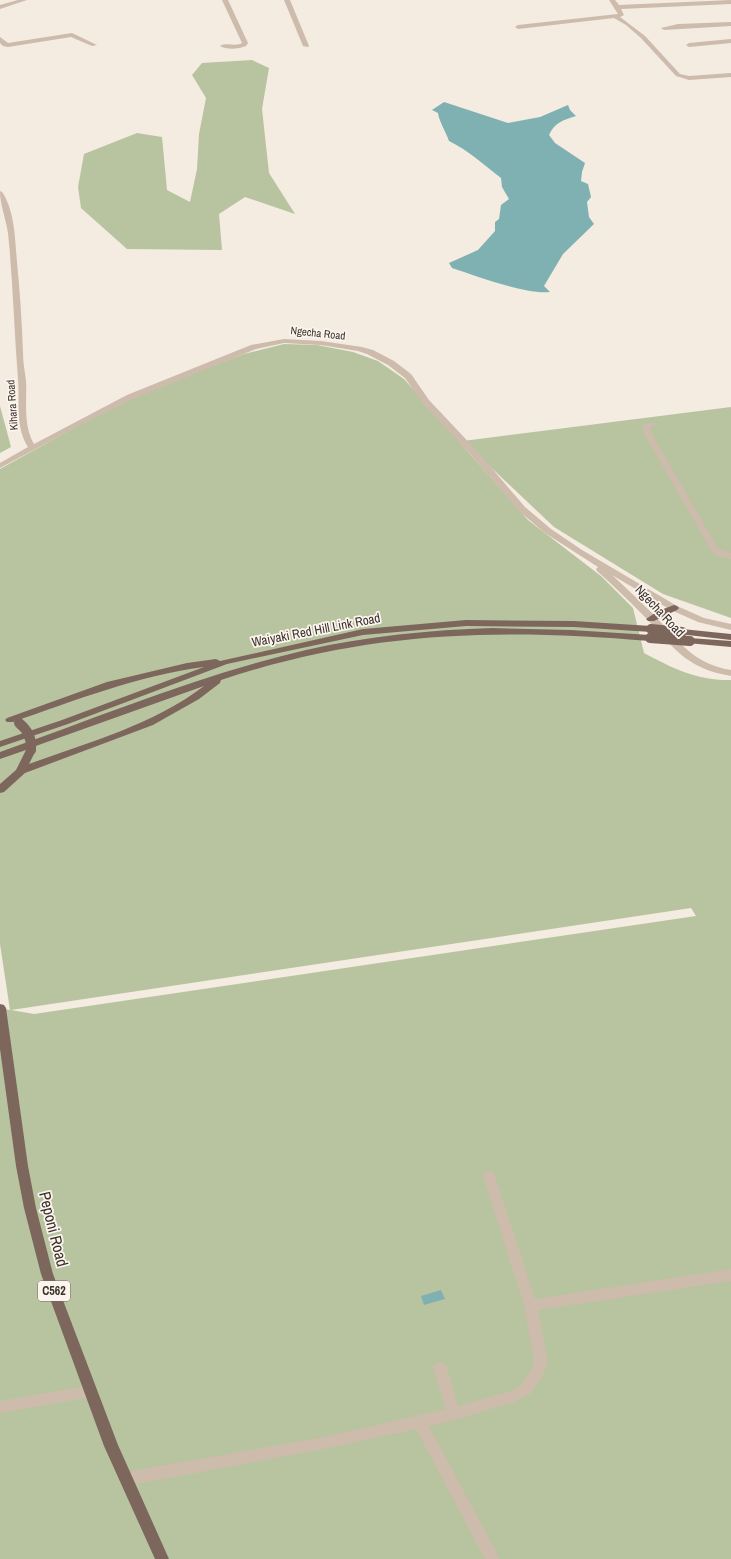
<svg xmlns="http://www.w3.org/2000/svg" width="731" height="1559" viewBox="0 0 731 1559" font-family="'Archivo Narrow',sans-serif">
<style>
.green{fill:#b8c4a0;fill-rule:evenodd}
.water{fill:#7fb0b2}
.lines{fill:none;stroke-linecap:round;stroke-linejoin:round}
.minor{fill:#cdbbac;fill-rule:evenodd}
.major{fill:#7d675c;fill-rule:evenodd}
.major-bridge{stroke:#7d675c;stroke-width:10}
.labels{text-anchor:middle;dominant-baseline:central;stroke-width:3.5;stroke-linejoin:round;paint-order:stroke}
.far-street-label{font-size:11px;fill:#3b302b;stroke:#fbf5ee}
.shield{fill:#fbf5ee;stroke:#756b66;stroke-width:1}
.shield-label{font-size:12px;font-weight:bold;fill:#3b302b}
.street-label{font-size:13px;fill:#3b302b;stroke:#fbf5ee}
.near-street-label{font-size:16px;fill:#3b302b;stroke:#fbf5ee}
</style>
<rect width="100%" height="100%" fill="#f4ebe1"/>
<g class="green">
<polygon points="252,60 269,68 262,109 269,173 295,214 245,197 219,214 222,250 127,249 81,208 78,187 84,154 137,133 162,137 167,190 190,202 197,169 199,134 206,98 192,75 202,63"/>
<path d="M284,344l33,1 36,7 25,9 26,18 124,141 73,56 32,32 11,45c28,15 54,28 87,27v879h-731v-551l10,2 -10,-66v-475l130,-72 114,-43zM691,908l5,8 -662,98 -23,-4z"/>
<polygon points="0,406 11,447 0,453"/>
<polygon points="731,407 731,618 663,594 554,527 463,441"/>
</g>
<g class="water">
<path d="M444,102l64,21 32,-6 28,-12 2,5 6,6c-13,4 -22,7 -27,19l6,8 30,20 -3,9 -1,9 7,3 3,13 -4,5 2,15 5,7 -31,30 -19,32 6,6c-24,3 -73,-16 -98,-24l-3,-5 29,-13 17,-19v-9l4,-3 2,-14 8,-6 -7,-12 -1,-9c-17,-13 -33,-28 -52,-37 -3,-9 -10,-20 -11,-28l-6,-3z"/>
<polygon points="441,1290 445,1299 424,1305 421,1296"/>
</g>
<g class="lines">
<g class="minor">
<polygon points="18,0 27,0 0,9 0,5"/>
<path d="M222,0h6l20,43 -2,3c-7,3 -19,4 -26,0 7,-4 16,1 22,-3z"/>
<polygon points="284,0 290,0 309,46 308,47 303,46"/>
<polygon points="609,0 615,0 619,5 731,0 731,4 621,9 624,15 620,17 645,36 680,74 689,76 731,73 731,77 689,80 676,76 641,38 626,25 614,18 518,29 515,27 518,25 618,14"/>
<polygon points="731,22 731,26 664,30 661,28 678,24"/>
<polygon points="72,33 97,45 92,46 71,37 8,47 3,46 0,43 0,37 8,43"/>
<polygon points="731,39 731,43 689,47 686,45 689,43"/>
<path d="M0,191l2,1c13,19 13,48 15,70 3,31 5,61 6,92 0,9 2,18 3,27 1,20 -3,45 8,63l93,-49 124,-50 33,-6 37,2 41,6 11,3 21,11 17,13 18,26 48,51 48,56 26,22 31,21 95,56 27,12 27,6v6l-33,-8 -27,-12 -59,-35c15,14 29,27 43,41 24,26 39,48 76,54v6c-47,-8 -57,-29 -88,-61 -15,-15 -30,-30 -46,-44l-1,-2 2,-2 -53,-34 -26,-22 -48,-56 -48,-51 -18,-26 -17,-13 -21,-11 -9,-3 -37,-6 -37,-2 -28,6 -123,50 -58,29 -75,40v-5l28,-16c-13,-20 -8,-45 -10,-68 -4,-49 -5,-98 -10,-146 -2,-14 -8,-28 -8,-42z"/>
<polygon points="653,422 657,424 650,428 651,432 718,548 731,553 731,559 716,555 712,552 643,432 643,425"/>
<polygon points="489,1171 493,1172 495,1176 535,1299 731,1269 731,1281 538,1310 548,1362 541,1379 530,1394 514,1402 454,1420 429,1426 500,1559 485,1559 416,1429 329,1448 126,1486 121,1484 119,1479 121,1474 126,1472 329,1436 446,1409 433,1368 435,1364 440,1362 445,1364 447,1368 458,1406 511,1391 520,1386 531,1371 534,1362 524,1305 483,1176 485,1172"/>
<polygon points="91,1385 96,1387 98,1391 96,1395 91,1397 0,1413 0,1401"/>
</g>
<g class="major">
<polygon points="674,605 677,606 679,608 677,610 654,621 648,621 646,619 658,611"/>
<path d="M466,620l108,1 77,5 5,3 -5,3 -77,-5 -108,-1 -103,9 -136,29 -159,60 -68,23v-6l62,-21 142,-53c-67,9 -128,33 -191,55h-6l-2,-2 2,-2 100,-36 80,-19 29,-4 4,2 143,-32z"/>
<path d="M492,628l79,2 79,5 5,3 -5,3c-151,-13 -283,-10 -429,39l-1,3 -21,16 -46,26 -128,48 -21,19 -4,1v-9l16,-14 10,-20 -26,9v-7c101,-36 202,-78 306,-102 62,-14 123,-20 186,-22zM204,686c-51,39 -115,56 -175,78l7,-14 -3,-3z"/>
<polygon points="682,629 731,634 731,640 679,634 677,632"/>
<polygon points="690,638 731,641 731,647 687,643 685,641 687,639"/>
<polygon points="0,1004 4,1005 6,1008 28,1166 36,1208 53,1274 118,1445 169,1559 155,1559 104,1446 41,1274 24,1208 16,1166 0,1049"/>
</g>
<g class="major-bridge">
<polyline points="651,629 682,632"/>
<polyline points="650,638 690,641"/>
<path d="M19,723c9,7 13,15 12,27"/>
</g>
</g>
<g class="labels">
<g class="far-street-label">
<text transform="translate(318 333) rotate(6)">Ngecha Road</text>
<text transform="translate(12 405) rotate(-94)">Kihara Road</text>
</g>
<rect class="shield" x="38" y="1281" width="32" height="20" rx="3"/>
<g class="shield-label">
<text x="54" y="1291">C562</text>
</g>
<g class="street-label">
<text transform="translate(660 611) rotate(47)">Ngecha Road</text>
<text transform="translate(316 630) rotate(-11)">Waiyaki Red Hill Link Road</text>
</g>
<g class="near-street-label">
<text transform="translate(54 1229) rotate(76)">Peponi Road</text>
</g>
</g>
</svg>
